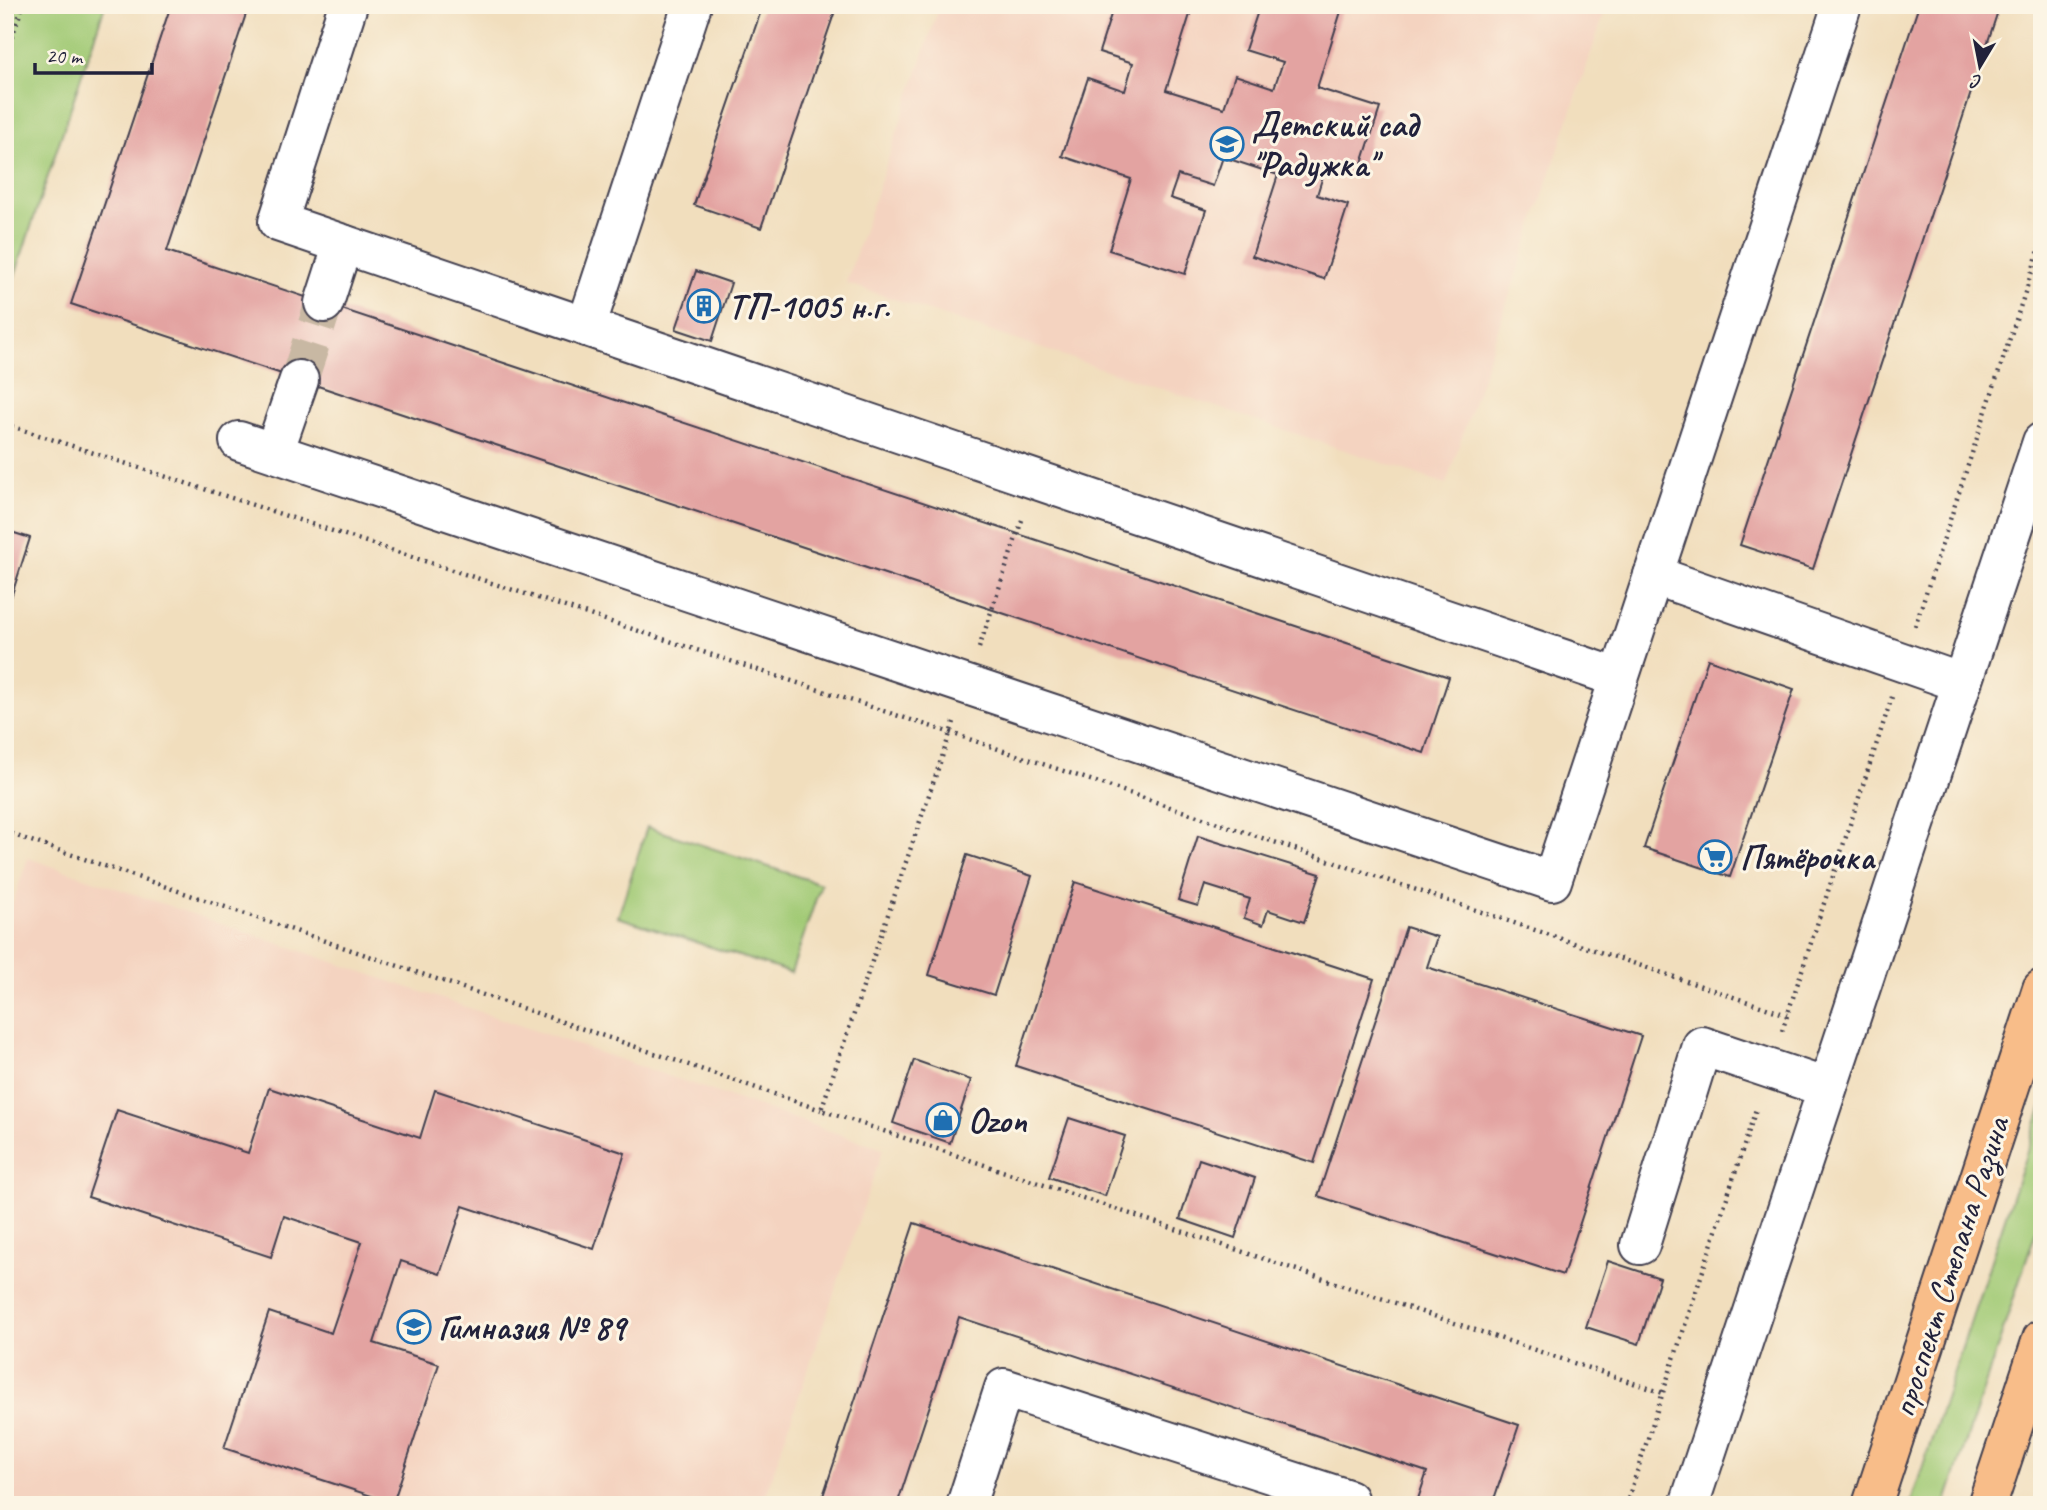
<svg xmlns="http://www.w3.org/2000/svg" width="2047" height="1510" viewBox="0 0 2047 1510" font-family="Caveat,sans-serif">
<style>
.built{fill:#f4d3c0}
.green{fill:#a2ca76;stroke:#627658;stroke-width:2}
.building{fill:#e3a3a1}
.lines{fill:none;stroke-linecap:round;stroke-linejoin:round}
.minor-tunnel{stroke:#c8b8a3;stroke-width:38;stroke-dasharray:38 19;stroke-linecap:butt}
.minor-casing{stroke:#413e4e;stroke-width:42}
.major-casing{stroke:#413e4e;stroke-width:42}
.path{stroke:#413e4e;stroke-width:4.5;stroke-dasharray:2 5;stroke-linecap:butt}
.minor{stroke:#fff;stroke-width:38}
.major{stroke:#f8bd89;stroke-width:38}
.labels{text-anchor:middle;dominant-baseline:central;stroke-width:6;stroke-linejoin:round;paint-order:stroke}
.poi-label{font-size:35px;font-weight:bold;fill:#22223b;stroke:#fcf5e5;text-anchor:start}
.street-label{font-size:35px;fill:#22223b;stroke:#fcf5e5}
</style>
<rect width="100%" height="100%" fill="#fcf5e5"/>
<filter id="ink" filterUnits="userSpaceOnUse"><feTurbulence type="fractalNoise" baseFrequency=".0143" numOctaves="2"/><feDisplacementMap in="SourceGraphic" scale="14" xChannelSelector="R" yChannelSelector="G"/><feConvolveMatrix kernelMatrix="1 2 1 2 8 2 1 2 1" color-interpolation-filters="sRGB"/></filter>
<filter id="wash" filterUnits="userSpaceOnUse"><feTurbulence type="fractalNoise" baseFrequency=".00686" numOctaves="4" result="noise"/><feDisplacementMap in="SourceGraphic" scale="28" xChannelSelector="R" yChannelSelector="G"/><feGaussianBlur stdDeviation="1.57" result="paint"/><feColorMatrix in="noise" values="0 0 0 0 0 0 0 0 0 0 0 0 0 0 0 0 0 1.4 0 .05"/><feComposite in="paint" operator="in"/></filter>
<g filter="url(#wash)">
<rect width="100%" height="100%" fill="#f1debd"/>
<g class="built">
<polygon points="940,5 1607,5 1446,484 846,283"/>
<polygon points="28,858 883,1149 762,1505 5,1505 5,925"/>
</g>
<g class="green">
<polygon points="5,5 105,5 5,305"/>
<polygon points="647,827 821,884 791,973 618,917"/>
<polygon points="2042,1106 2042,1213 1945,1505 1910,1505"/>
</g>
<g id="blocks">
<g class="building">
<polygon points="171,5 249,5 167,251 1449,677 1424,753 71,304"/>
<polygon points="763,5 837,5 761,228 694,205"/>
<polygon points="1114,5 1193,5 1166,90 1224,108 1235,75 1274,88 1283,62 1245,50 1260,5 1343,5 1317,88 1380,108 1358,176 1326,166 1317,195 1348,205 1324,279 1252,256 1278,175 1223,157 1213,186 1178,175 1170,198 1206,210 1185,274 1109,250 1131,179 1062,156 1088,78 1125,91 1133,63 1099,52"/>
<polygon points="1919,5 2000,5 1813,569 1740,545"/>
<polygon points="696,271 731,283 712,341 676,329"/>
<polygon points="5,530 30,538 6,613 5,613"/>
<polygon points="1708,659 1794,689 1730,877 1644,848"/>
<polygon points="1198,836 1320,874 1304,922 1268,910 1263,925 1244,918 1250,899 1205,885 1198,906 1178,900"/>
<polygon points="967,855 1032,876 994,995 929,975"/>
<polygon points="1075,882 1374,979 1314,1163 1016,1066"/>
<polygon points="1406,927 1437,937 1427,967 1641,1036 1563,1275 1318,1196"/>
<polygon points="914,1060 971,1080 950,1143 893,1123"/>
<polygon points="269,1088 420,1138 435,1090 625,1153 594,1249 463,1206 440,1274 401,1261 374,1343 439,1364 393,1503 224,1448 269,1312 331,1333 362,1242 284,1216 271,1257 88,1197 117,1110 248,1153"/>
<polygon points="1069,1118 1125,1136 1105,1196 1049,1177"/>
<polygon points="1199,1159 1255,1178 1235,1238 1180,1219"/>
<polygon points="914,1223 1519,1425 1492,1505 1416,1505 1427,1472 959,1317 897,1505 820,1505"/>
<polygon points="1608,1261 1660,1278 1639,1344 1586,1327"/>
</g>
</g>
</g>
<g filter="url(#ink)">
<use href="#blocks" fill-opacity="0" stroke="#413e4e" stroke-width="2"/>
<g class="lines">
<polyline class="minor-tunnel" points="299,380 324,303"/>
<defs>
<g id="minor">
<polyline points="348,5 278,222 1619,678"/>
<polyline points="324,303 343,244"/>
<polyline points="586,327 692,5"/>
<polyline points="239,441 1552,881 1842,5"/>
<polyline points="274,452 299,380"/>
<polyline points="1653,575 1962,683"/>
<polyline points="1640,1245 1702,1046 1827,1088"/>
<polyline points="966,1505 1004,1388 1348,1499 1347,1505"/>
<polyline points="1689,1505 2042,442"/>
</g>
<g id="major">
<polyline points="1872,1505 2042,989"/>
<polyline points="1987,1505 2042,1339"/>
</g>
</defs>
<use href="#minor" class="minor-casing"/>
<use href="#major" class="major-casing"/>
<g class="path">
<polyline points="5,57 23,5"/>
<polyline points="5,424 951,733 1787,1015"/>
<polyline points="1915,626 2042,241"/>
<polyline points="979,648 1023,517"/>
<polyline points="954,722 821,1110 1663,1393"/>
<polyline points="5,832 821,1110"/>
<polyline points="1782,1031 1892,697"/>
<polyline points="1626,1505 1757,1106"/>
</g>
<use href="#minor" class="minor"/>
<use href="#major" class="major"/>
</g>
</g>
<defs>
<symbol id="school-ring" viewBox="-11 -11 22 22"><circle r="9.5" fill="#fcf5e5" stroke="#1f6fb2" stroke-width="1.5"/><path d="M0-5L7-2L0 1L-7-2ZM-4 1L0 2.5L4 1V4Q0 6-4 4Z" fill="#1f6fb2"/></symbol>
<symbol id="building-ring" viewBox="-11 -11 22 22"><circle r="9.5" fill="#fcf5e5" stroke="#1f6fb2" stroke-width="1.5"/><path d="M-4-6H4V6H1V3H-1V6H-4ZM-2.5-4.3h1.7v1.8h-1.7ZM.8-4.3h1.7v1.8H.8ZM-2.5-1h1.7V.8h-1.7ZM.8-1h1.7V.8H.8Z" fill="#1f6fb2"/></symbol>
<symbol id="supermarket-ring" viewBox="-11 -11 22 22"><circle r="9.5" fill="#fcf5e5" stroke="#1f6fb2" stroke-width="1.5"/><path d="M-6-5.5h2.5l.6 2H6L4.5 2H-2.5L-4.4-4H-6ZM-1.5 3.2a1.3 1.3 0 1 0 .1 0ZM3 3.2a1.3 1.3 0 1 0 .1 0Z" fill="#1f6fb2"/></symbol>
<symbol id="shop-ring" viewBox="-11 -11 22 22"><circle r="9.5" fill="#fcf5e5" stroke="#1f6fb2" stroke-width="1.5"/><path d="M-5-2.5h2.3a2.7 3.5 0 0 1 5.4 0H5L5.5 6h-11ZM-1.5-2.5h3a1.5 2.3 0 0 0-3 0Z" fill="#1f6fb2"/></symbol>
</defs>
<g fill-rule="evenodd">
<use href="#school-ring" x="1208" y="125" width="38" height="38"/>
<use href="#building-ring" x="685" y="287" width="38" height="38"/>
<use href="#supermarket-ring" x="1696" y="838" width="38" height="38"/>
<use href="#shop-ring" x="924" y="1101" width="38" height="38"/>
<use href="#school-ring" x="395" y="1308" width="38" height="38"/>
</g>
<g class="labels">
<g class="poi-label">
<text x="1252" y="124">Детский сад<tspan x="1252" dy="40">"Радужка"</tspan></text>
<text x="728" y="306">ТП-1005 н.г.</text>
<text x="1740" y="857">Пятёрочка</text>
<text x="968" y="1120">Ozon</text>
<text x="438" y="1327">Гимназия № 89</text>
</g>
<g class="street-label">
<text transform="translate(1950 1267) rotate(-72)">проспект Степана Разина</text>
</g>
</g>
<rect width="2047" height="1510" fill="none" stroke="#fcf5e5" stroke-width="28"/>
<g transform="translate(1980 66) rotate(190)" stroke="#fcf5e5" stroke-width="5" paint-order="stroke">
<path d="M0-5L12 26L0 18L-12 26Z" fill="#22223b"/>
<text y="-10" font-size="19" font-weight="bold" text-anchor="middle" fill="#22223b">С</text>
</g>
<path d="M35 63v10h117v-10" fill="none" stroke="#22223b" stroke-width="3.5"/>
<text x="46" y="63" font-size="21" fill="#22223b" stroke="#fcf5e5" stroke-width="5" paint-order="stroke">20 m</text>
</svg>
